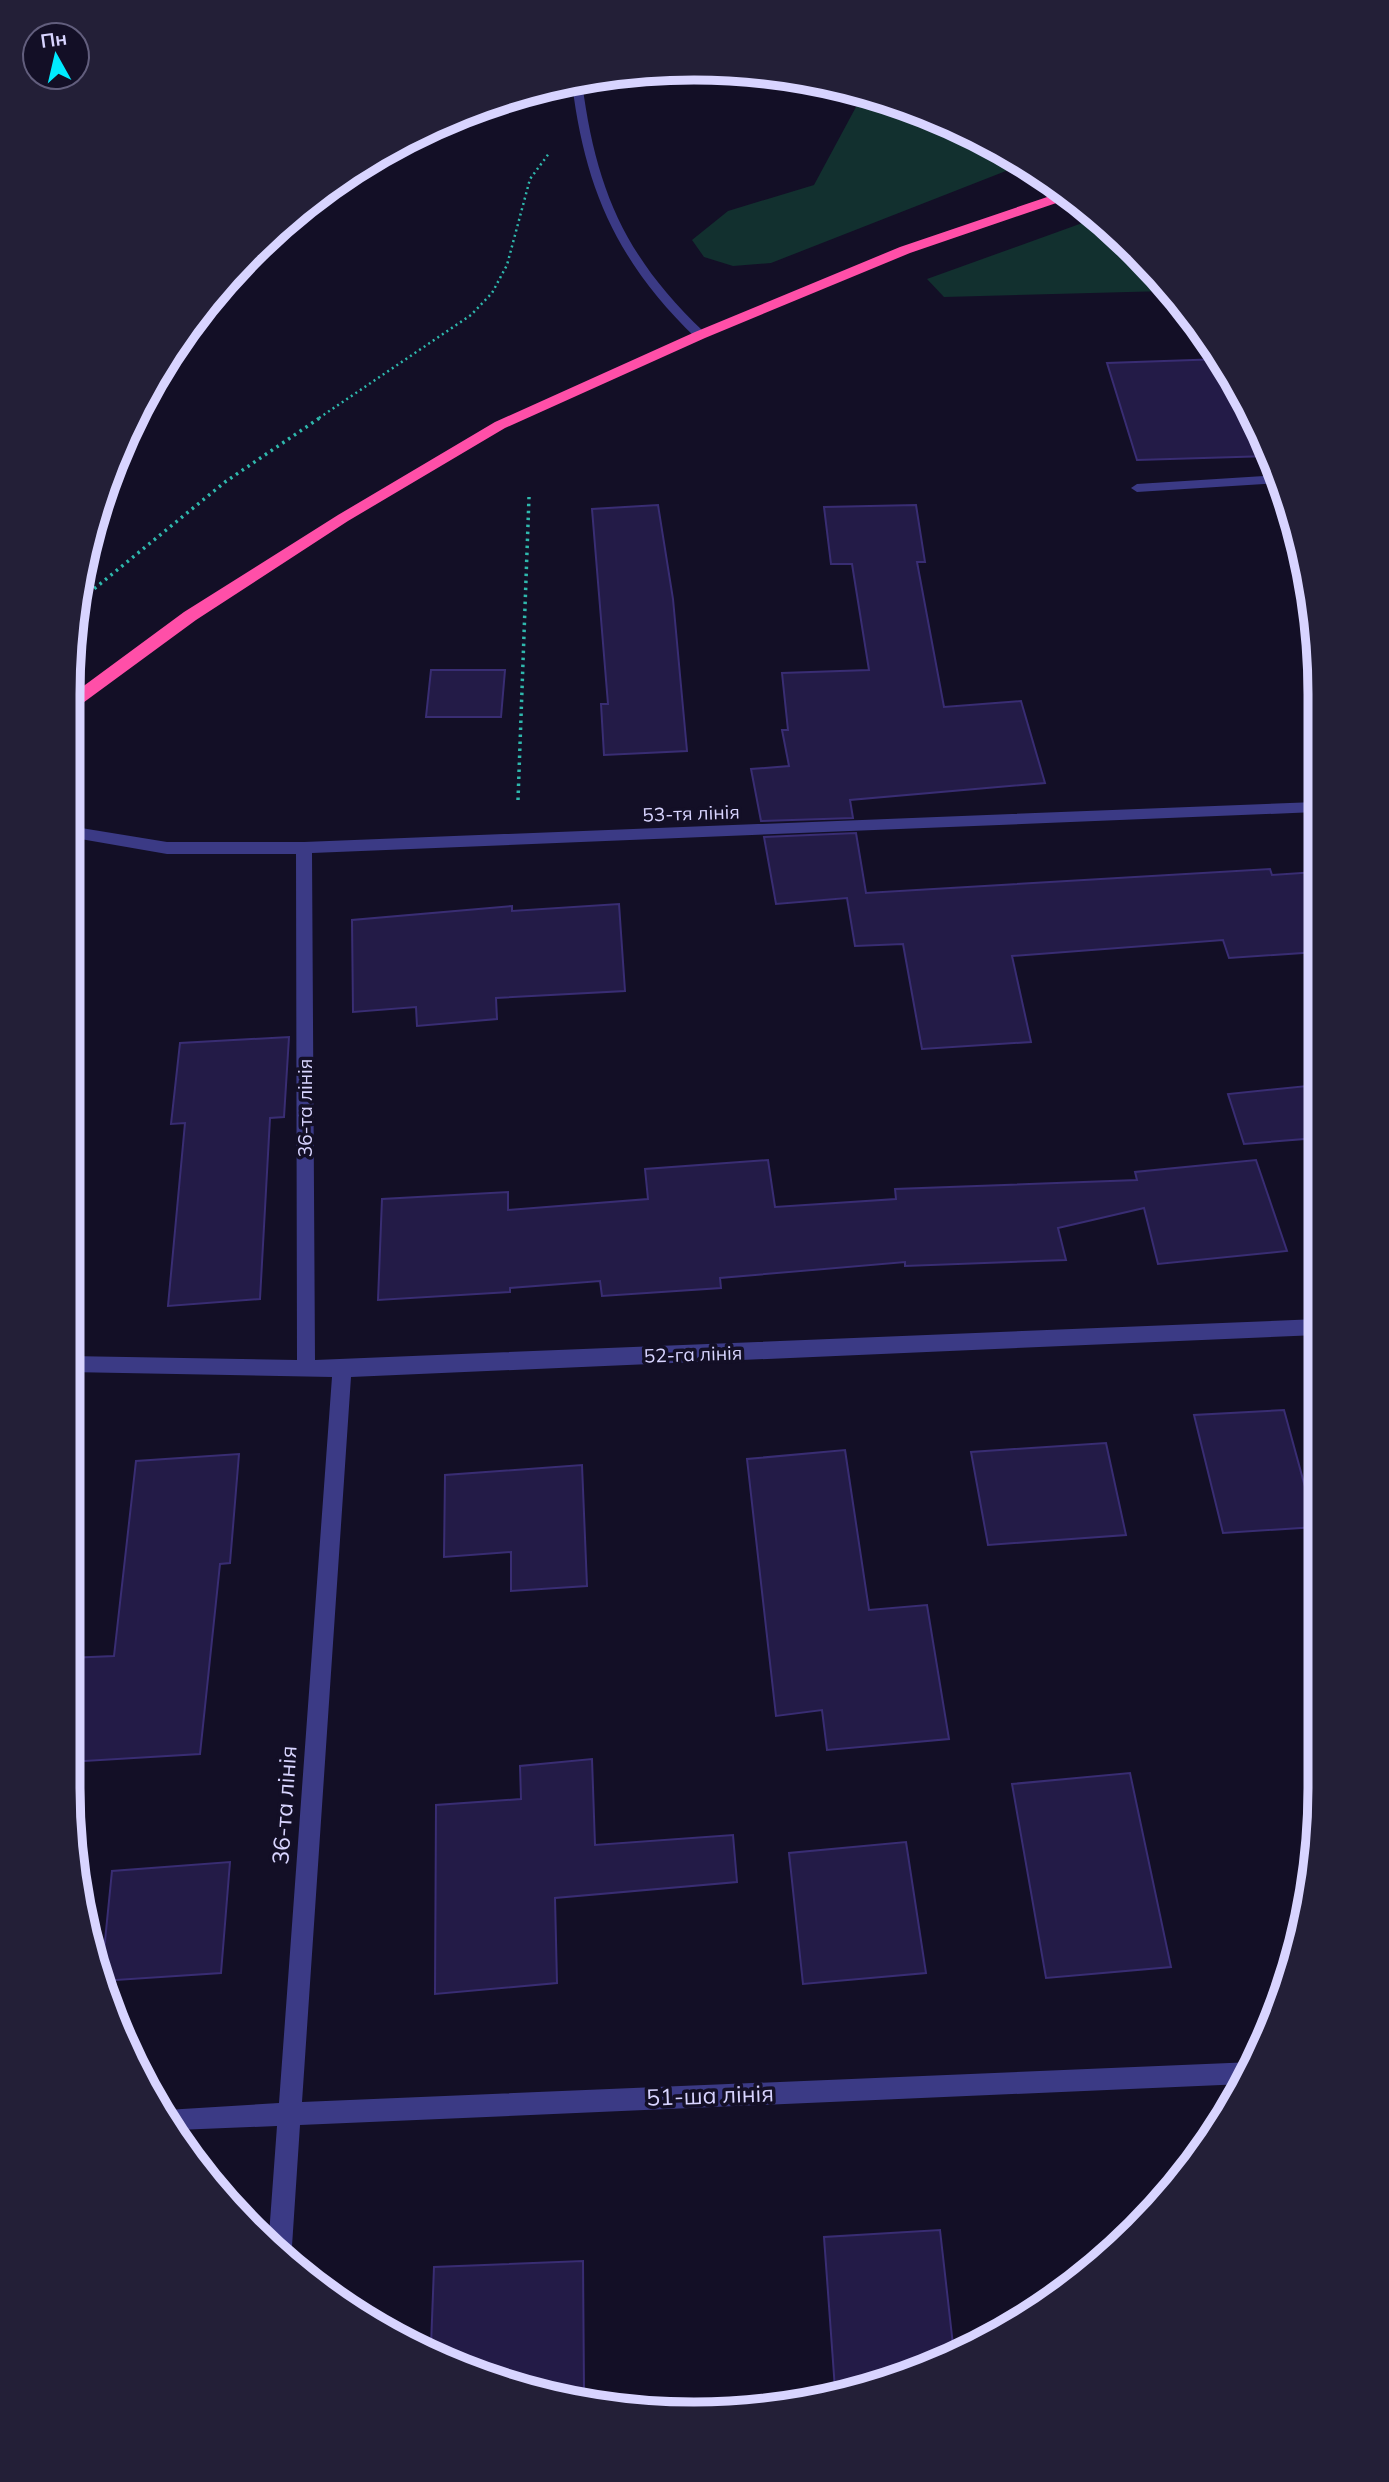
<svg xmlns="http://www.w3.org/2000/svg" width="1389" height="2482" viewBox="0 0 1389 2482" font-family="Mulish,sans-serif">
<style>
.green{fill:#12302f}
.building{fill:#231b47;stroke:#392d73;stroke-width:2}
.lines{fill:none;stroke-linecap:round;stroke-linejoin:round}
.path-far1{stroke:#2fb8ad;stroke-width:2.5;stroke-dasharray:2 3.5;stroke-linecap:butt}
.path{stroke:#2fb8ad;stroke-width:3.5;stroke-dasharray:2.5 4.5;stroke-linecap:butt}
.minor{fill:#3b3a85;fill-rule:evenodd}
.highway{fill:#ff4fa8;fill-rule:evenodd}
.labels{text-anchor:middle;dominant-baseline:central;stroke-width:7;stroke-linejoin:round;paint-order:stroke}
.street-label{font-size:19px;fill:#d8d4ff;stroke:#130f26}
.near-street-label{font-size:23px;fill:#d8d4ff;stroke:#130f26}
.rim{fill:none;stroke:#d8d4ff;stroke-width:9}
</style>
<rect width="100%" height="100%" fill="#130f26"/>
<g class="green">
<polygon points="863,94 895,101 1007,152 1024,164 771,263 733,266 704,257 692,240 728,211 814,185"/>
<polygon points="1099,217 1166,291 944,297 927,279"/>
</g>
<g class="building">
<polygon points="1222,359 1269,456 1137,460 1107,363"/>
<polygon points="658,505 673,599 687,751 604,755 601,704 608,704 592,509"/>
<polygon points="916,505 925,562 917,562 944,707 1021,701 1045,783 850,800 853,818 761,821 751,769 789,766 782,730 788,730 782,673 869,670 852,564 831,564 824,507"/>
<polygon points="431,670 505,670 501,717 426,717"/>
<polygon points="856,833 866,893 1270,869 1272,875 1316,872 1317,952 1229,958 1223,940 1012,956 1031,1042 922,1049 903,944 855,946 847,898 776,904 764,837"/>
<polygon points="619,904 625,991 496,998 497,1019 417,1026 416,1007 353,1012 352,920 512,906 512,911"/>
<polygon points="289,1037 284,1117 270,1118 260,1299 168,1306 185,1123 171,1124 180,1043"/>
<polygon points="1317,1085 1317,1138 1244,1144 1228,1094"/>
<polygon points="768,1160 775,1207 896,1199 895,1189 1137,1180 1135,1172 1256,1160 1287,1251 1158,1264 1144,1208 1058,1228 1066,1260 905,1266 905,1262 720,1278 721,1288 602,1296 600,1281 510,1288 510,1292 378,1300 382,1199 508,1192 508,1210 648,1199 645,1169"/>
<polygon points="1284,1410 1316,1527 1223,1533 1194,1415"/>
<polygon points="1106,1443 1126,1535 988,1545 971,1452"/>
<polygon points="845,1450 869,1610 927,1605 949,1739 827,1750 822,1710 776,1716 747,1459"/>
<polygon points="239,1454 230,1563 220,1564 200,1754 68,1762 68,1658 114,1656 136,1461"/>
<polygon points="582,1465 587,1586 511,1591 511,1552 444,1557 445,1475"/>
<polygon points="592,1759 595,1845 733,1835 737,1882 555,1898 557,1983 435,1994 436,1805 521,1799 520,1766"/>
<polygon points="1130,1773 1171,1967 1046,1978 1012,1784"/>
<polygon points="906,1842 926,1973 803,1984 789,1853"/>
<polygon points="230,1862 221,1973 101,1981 112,1871"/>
<polygon points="940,2230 954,2354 935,2366 835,2389 824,2237"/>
<polygon points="583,2261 584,2392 533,2393 431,2346 434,2267"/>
</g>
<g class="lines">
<polyline class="path-far1" points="319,418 471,315 492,293 507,265 530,179 550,152"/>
<g class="path">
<polyline points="78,602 225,482 321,417"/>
<polyline points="518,800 529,497"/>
</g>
<g class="minor">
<path d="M582,82c14,108 43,175 122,250v6h-8c-78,-75 -111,-148 -124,-255z"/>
<polygon points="1279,475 1282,483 1137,492 1131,488 1137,484"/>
<polygon points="1316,802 1316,812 312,853 315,1360 1318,1319 1318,1335 351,1377 302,2102 1253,2062 1244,2084 300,2125 292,2246 289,2254 269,2235 277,2126 177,2130 166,2110 279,2103 332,1377 69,1372 69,1356 297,1360 296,854 167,854 69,837 69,826 167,842 304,842"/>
</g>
<polygon class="highway" points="1062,192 1071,198 910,253 705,338 505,428 348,521 196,620 76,708 70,710 70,696 184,612 338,515 495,422 695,332 900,247"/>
</g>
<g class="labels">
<g class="street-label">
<text transform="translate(691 813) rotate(-2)">53-тя лінія</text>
<text transform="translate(305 1108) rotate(-90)">36-та лінія</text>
<text transform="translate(693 1354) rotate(-2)">52-га лінія</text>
</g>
<g class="near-street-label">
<text transform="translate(284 1805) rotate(-86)">36-та лінія</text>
<text transform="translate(710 2095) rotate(-2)">51-ша лінія</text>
</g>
</g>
<path d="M0 0H1389V2482H0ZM694 80H694A614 614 0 0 1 1308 694V1788A614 614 0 0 1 694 2402H694A614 614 0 0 1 80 1788V694A614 614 0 0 1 694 80Z" fill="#231f37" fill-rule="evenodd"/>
<path class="rim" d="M694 80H694A614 614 0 0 1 1308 694V1788A614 614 0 0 1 694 2402H694A614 614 0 0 1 80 1788V694A614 614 0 0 1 694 80Z"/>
<g transform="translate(56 56) rotate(352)"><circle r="33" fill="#130f26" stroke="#625e7d" stroke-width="2"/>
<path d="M0-5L12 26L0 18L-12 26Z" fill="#00ebff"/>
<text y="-10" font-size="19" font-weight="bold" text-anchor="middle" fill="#d8d4ff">Пн</text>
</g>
</svg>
